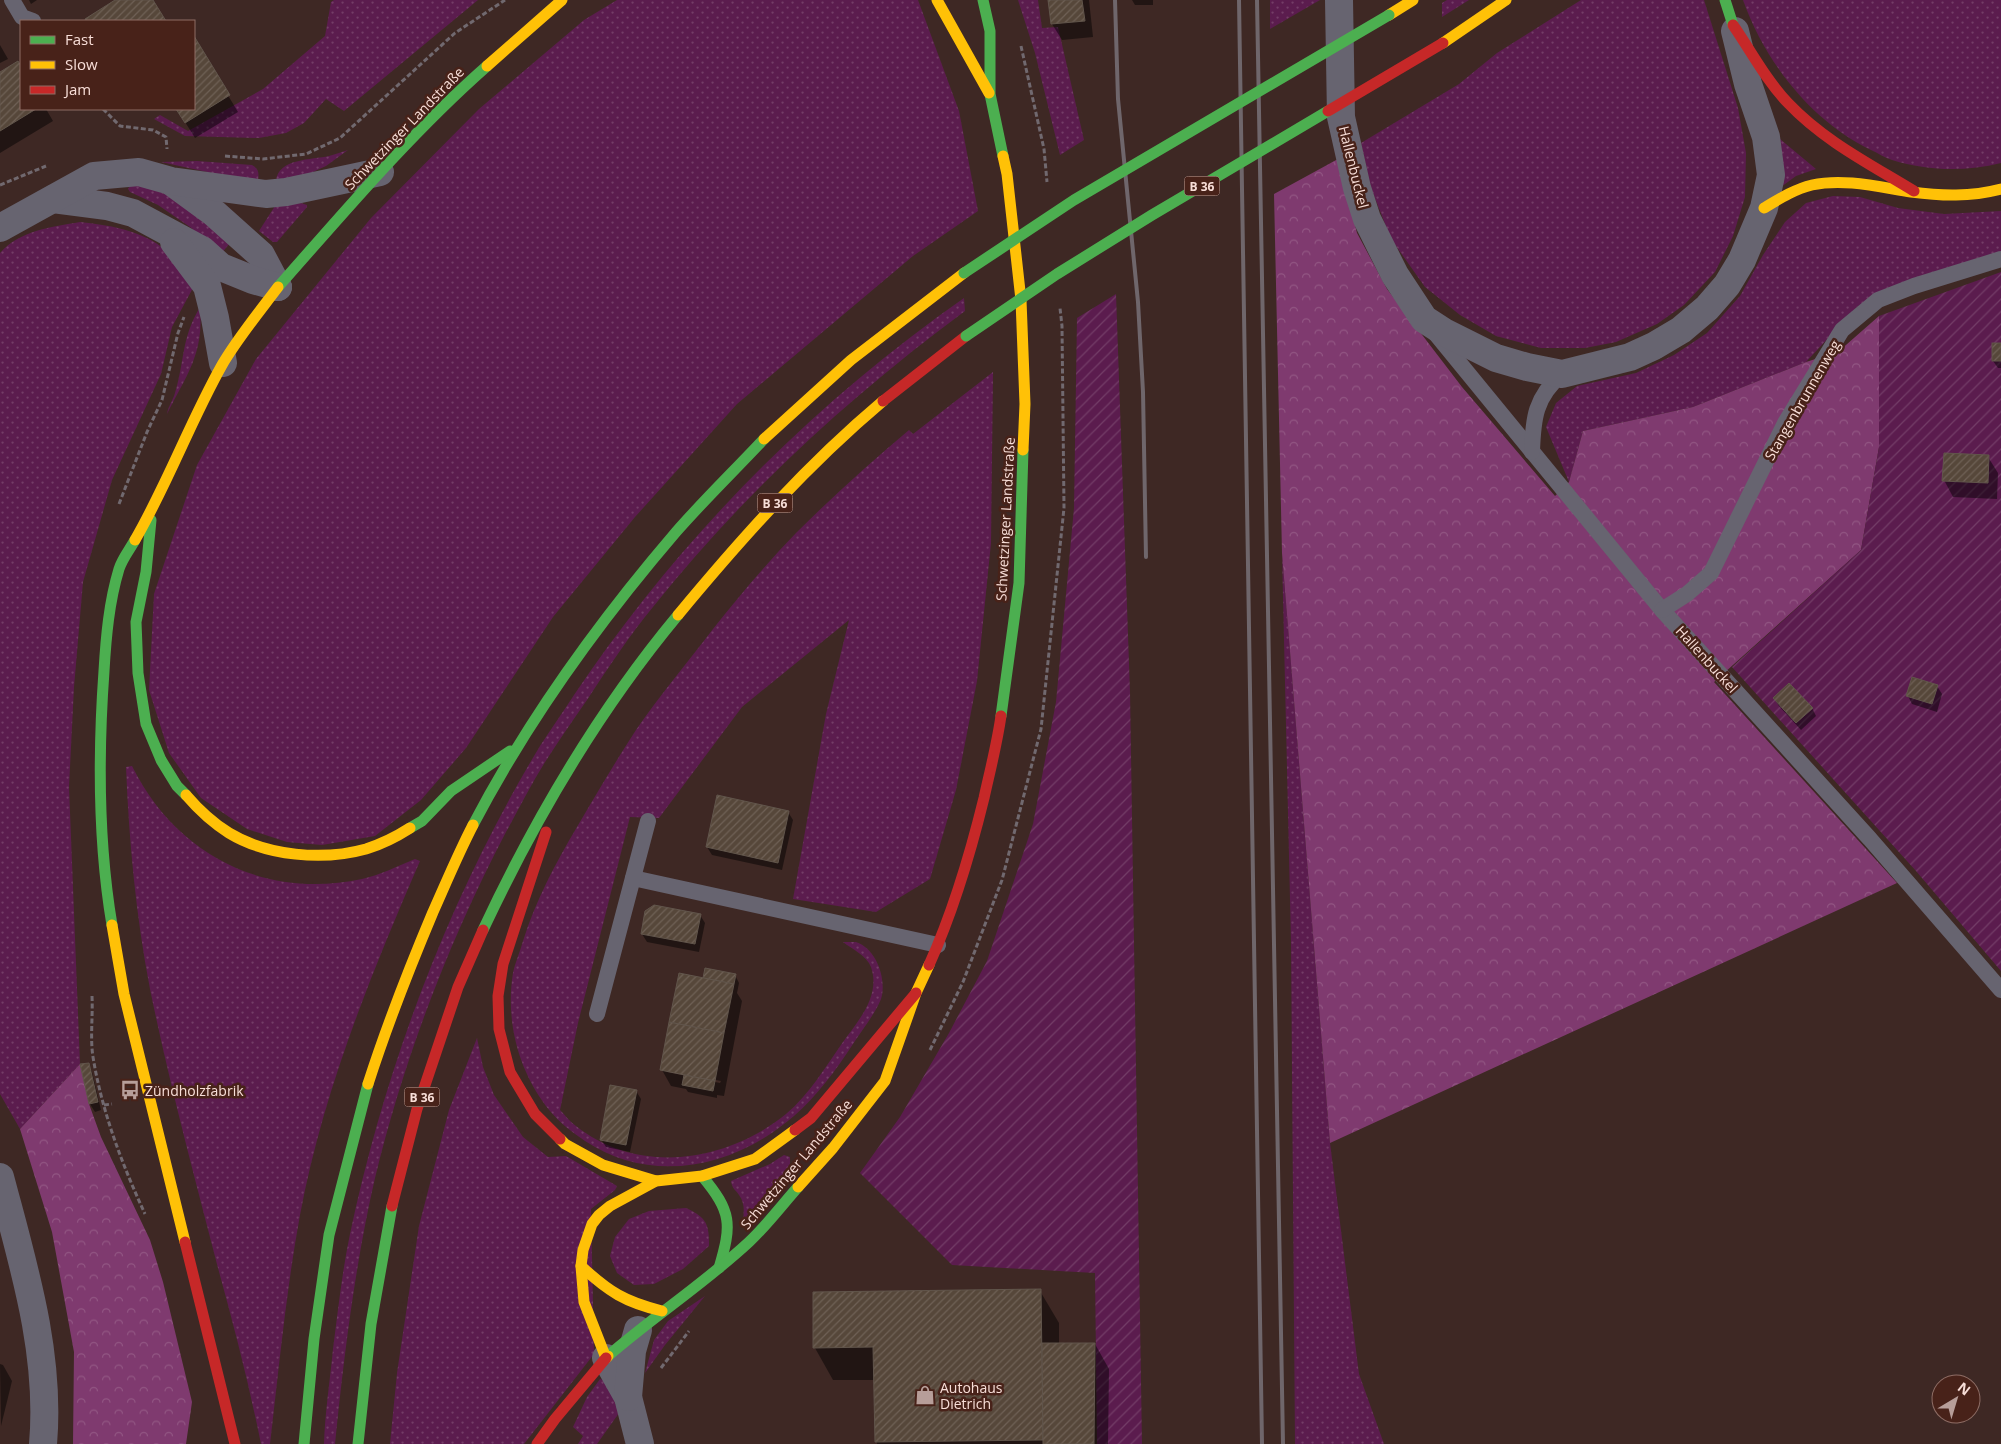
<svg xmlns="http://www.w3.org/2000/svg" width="2001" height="1444" viewBox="0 0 2001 1444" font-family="'Open Sans',sans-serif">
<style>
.grass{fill:url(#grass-dots)}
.forest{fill:url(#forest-crowns)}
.garden{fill:url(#garden-furrows)}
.shadow{fill:#0007;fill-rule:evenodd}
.building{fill:url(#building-hatch);stroke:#61554b}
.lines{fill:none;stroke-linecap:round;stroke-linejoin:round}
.path{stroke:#71696f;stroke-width:3;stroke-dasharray:5 2.5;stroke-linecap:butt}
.lane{stroke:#676470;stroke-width:16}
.street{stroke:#676470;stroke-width:28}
.fast{stroke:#4caf50;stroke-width:11}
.slow{stroke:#ffc107;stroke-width:11}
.jam{stroke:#c62828;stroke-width:11}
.rail{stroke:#6f666b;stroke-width:4}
.fast-bridge{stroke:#4caf50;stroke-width:11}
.jam-bridge{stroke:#c62828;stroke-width:11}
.labels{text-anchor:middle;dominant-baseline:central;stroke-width:5;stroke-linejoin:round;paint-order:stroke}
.shield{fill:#482219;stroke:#c3a69f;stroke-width:1}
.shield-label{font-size:12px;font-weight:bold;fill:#f8ded8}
.street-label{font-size:14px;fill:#f8ded8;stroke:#482219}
.poi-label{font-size:14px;fill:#f8ded8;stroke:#482219;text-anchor:start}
</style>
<defs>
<pattern id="grass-dots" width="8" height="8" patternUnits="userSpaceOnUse" patternTransform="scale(1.25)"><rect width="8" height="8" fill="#5b1c4e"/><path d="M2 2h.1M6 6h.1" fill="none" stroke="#733d67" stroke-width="1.8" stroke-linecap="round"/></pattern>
<pattern id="forest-crowns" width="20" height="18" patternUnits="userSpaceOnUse" patternTransform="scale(1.25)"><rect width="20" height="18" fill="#7f3a6f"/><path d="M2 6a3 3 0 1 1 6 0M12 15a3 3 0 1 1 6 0" fill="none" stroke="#925683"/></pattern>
<pattern id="garden-furrows" width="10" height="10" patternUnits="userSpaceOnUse" patternTransform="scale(1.25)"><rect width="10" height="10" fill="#5b1c4e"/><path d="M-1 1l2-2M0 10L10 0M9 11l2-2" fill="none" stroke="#733d67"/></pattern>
<pattern id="building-hatch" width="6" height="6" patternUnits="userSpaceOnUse" patternTransform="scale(1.25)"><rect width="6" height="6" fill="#56473a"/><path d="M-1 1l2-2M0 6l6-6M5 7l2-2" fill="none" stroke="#6f6156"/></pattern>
</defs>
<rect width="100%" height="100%" fill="#3e2824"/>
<g class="grass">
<polygon points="334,0 478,0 344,111 326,99 304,123 286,133 259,138 185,136 154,119 160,115 188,131 263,89 325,36 331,2"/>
<polygon points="617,0 918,0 959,111 978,211 913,256 737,404 635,517 553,617 466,748 421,800 375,836 322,845 287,842 247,829 201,798 169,753 149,690 154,594 197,465 256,359 371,218 479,109 584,20"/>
<polygon points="1018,0 1038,0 1042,28 1058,27 1084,140 1060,155 1035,53"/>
<polygon points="1270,0 1320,0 1270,29"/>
<polygon points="1447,0 1469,0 1442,17 1442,3"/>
<polygon points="1581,0 1704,0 1738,108 1746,153 1745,197 1733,236 1715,272 1684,305 1657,324 1616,342 1585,348 1541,348 1496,336 1460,315 1425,287 1391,239 1371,188 1361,143 1459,84 1497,53"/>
<path d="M1743,0h258v163c-36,9 -73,8 -109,-3 -7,-2 -14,-7 -21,-10 -60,-29 -106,-88 -128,-150z"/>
<polygon points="1780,139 1816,169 1796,176 1781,187"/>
<path d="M348,150l-22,16 -26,12 -24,3c2,-23 36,-21 53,-25 7,-2 13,-4 19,-6z"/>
<path d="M197,161l55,4c7,4 7,8 6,16l-23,-3 -74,-16z"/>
<polygon points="131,184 155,190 170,196 230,243 221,254 190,227 158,205 130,192 128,189"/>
<polygon points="1833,196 1860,197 1898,208 1944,214 2001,211 2001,255 1881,293 1857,307 1806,362 1693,407 1583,431 1569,482 1546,427 1556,403 1577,386 1636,373 1674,355 1707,333 1740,296 1763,255 1785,222 1806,203"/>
<polygon points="301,203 307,205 307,207 277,242 273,242 259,231 275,206"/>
<path d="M80,222c36,4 71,10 96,38 7,8 12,18 18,26l-22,41 -11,47 -49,106 -29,102 -9,105 -5,100 11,277 -60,65 -20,-35v-841c20,-23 52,-26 80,-31z"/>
<path d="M964,298l1,13c-116,86 -222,183 -312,296 -24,29 -45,61 -66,93 -13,19 -26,37 -38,56 -16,24 -29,51 -43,76 -57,109 -102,226 -131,346 -20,87 -31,177 -40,266h-11c1,-32 6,-63 9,-95 5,-38 9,-77 17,-115 36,-170 100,-339 190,-488 11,-17 23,-34 34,-51 105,-156 236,-289 390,-397z"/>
<path d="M200,307c4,47 -13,67 -33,107 1,-7 6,-14 8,-21 10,-33 6,-54 25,-86z"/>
<path d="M993,372l-2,171 -14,138 -21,109 -26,89 -54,33 -83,-13 33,-185 23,-94 -107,87 -83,111 -29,-1 -52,206 -18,87c5,5 10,12 16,16 63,50 151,36 210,-12 23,-19 40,-48 57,-72 15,-21 38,-46 28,-75 -4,-11 -19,-18 -28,-25 1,0 12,0 13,0 21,7 31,38 25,57 -6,15 -19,31 -28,45 -17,26 -36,52 -59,72 -59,51 -141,70 -209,25 -13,-9 -25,-18 -35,-30 -31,-38 -45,-89 -37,-138 2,-10 7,-21 10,-32 13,-41 32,-77 54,-114 19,-32 38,-65 59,-97 24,-35 51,-67 77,-101 26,-33 53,-65 83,-96 36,-36 74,-70 113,-103l4,4z"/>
<polygon points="1282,553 1330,1143 1359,1374 1384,1444 1295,1444 1291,942"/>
<path d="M132,766c44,89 133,134 230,113 18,-4 36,-13 53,-20l5,2c-50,115 -97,231 -120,354 -14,76 -21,153 -30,229h-9c-12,-60 -27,-118 -43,-176 -24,-93 -49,-186 -68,-279 -14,-73 -21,-147 -24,-222z"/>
<polygon points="477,1038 483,1067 494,1095 523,1137 548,1157 566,1156 617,1186 615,1190 591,1209 594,1354 524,1444 390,1444 397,1373 419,1226 449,1110"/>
<path d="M784,1155l6,2v9l-40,58 -7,-4c1,-8 2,-17 -4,-25 -3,-5 -7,-6 -8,-14l39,-17z"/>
<path d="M686,1208c21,10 23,16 23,38l-26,23 -29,15 -20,1 -17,-12 -7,-17 5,-19 14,-18 20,-8z"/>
<polygon points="705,1296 665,1345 645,1373 654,1340 668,1321"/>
<polygon points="600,1379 607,1381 619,1413 597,1444 578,1444 583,1436 573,1427 587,1397"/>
</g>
<g class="forest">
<polygon points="1338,159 1357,233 1387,289 1462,387 1555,496 1569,482 1583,431 1693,407 1806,362 1838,352 1879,316 1879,447 1861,550 1714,682 1897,883 1330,1143 1282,553 1274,194"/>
<polygon points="80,1064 89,1104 101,1137 150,1240 163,1282 192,1402 186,1444 73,1444 74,1352 52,1232 20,1129"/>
</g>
<g class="garden">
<polygon points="2001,272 2001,971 1916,871 1732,667 1861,550 1879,447 1879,316"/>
<polygon points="1116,294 1130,692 1142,1444 1097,1444 1095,1273 952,1265 860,1173 900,1117 949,1033 987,961 1033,824 1056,702 1074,508 1077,318"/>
</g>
<g class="shadow">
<polygon points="29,0 37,0 31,4"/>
<polygon points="118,0 151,0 165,21 87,21 86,20"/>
<polygon points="1050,0 1089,0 1093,37 1062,40 1052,24"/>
<polygon points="1132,0 1153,0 1153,5 1135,5"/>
<polygon points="194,39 238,112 195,138 177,109 194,109"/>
<polygon points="0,45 8,59 0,63"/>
<polygon points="18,62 21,68 21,109 46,109 53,121 0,153 0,73"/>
<polygon points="2001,344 2001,368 1998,368 1993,361"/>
<polygon points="1988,457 1998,473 1997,499 1953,497 1944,480"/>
<polygon points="1937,686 1942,694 1937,712 1912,704 1908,696"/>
<polygon points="1774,698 1812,708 1816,716 1801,730 1779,706"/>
<polygon points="788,812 793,820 782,870 712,855 707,847"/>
<polygon points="700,915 705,923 699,952 647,942 642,934"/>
<path d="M735,975l4,8 -2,10 5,8 -18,95 -7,-1v3l-29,-6 -2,-3 -15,-3 -9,-16 42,-91zM667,1070l54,11 -1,2 -53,-11z"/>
<polygon points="88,1064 92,1072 101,1110 95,1112 90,1104 82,1065"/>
<polygon points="636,1091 641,1099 630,1152 606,1147 601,1139"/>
<polygon points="1040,1291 1059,1323 1059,1344 1095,1344 1109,1369 1108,1444 877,1444 875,1380 833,1380 815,1348"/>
<polygon points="0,1364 3,1365 12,1381 1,1426"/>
</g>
<g class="building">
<polygon points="115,0 153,0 166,21 86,21 85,19"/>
<polygon points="1048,0 1082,0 1085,21 1051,24"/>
<polygon points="194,36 230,95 185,123 176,109 194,109"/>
<polygon points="18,61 21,66 21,109 36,109 0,131 0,72"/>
<rect x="1992" y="343" width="9" height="18"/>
<polygon points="1944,453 1989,455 1988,483 1942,481"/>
<polygon points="1912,677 1938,685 1932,704 1906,696"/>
<polygon points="1789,683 1813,708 1796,723 1773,698"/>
<polygon points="717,795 789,811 778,863 706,847"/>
<polygon points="654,905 701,914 695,944 641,934 645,911"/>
<polygon points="705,968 736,974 734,984 703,978"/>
<polygon points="679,973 734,984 724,1033 669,1022"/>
<polygon points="669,1022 724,1033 715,1081 660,1070"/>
<polygon points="89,1063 98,1102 89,1104 80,1064"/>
<polygon points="684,1075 715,1081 713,1091 682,1085"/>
<polygon points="610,1085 637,1090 626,1145 600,1140"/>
<polygon points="1041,1289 1043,1440 875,1442 873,1347 813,1348 813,1292"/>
<polygon points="1042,1343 1095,1343 1094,1444 1043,1444"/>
</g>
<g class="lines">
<g class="path">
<polyline points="1021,46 1044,149 1047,182"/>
<polyline points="103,109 120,126 153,130 166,137 167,149"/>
<polyline points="225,156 263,159 306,154 340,138 455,33 505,0"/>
<polyline points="0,185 46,166"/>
<polyline points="119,504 147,432 162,400 178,333 184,317"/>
<path d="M92,996c1,20 -2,42 1,61 9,55 29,107 52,157"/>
<polyline points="930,1050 963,982 1002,880 1041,729 1064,508 1062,326 1060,308"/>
<polyline points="104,1105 112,1104"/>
<polyline points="661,1368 689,1331"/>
</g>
<g class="lane">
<polyline points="12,0 22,17 33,21"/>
<polyline points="1435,333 1662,610 1870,839 2001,990"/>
<path d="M1532,452c1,-33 3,-55 30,-78"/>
<polyline points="1662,610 1687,594 1711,573 1785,423 1842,330 1878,300 1914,286 2001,259"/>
<polyline points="633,878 938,945"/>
<polyline points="597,1014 648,821"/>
</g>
<g class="street">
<polyline points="1339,0 1341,117 1357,188 1367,219 1395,275 1424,319 1444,332 1496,358 1527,367 1562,374 1630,357 1654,346 1681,330 1707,308 1727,285 1742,260 1764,208 1771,175 1766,137 1748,84 1735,31"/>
<polyline points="173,183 214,213 261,255 278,287"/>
<polyline points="53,199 107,206 133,213 202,250 221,267 253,280 278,287"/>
<polyline points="0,228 94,176 139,172 171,181 266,194 286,192 380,172"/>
<polyline points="174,242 207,286 215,318 223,363"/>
<path d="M0,1177c23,87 51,176 43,267"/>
<polyline points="606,1358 628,1397 640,1444"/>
<polyline points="628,1397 632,1351 638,1330"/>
</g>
<g class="fast">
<polyline points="983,0 990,31 990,94 1003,156"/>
<polyline points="1725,0 1733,25"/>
<path d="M278,287c67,-76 133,-154 209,-221"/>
<polyline points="151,520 146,572 136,622 138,673 146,724 161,760 177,786 186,795"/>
<polyline points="1001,716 1019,583 1023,450"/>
<path d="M473,825c55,-105 125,-202 203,-293 28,-32 59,-62 88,-93"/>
<polyline points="410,828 422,821 451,791 510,751"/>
<path d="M112,925c-14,-83 -14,-170 -8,-254 2,-34 5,-69 15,-102 3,-10 11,-20 16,-29"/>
<path d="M483,930c52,-111 116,-220 195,-315"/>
<path d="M702,1176c30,36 30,48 17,92"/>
<path d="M608,1356c46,-40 97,-73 141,-114 18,-17 33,-37 49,-55"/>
<polyline points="304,1444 314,1339 329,1235 368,1084"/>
<polyline points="358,1444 371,1324 392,1206"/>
</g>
<g class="slow">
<polyline points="937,0 989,93"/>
<polyline points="1389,15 1413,0"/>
<polyline points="1443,43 1506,0"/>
<polyline points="487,66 562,0"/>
<polyline points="1003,156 1007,174 1021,300 1025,404 1023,450"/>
<path d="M1764,208c15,-9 31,-19 48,-23 32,-7 67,2 99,7 31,4 59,5 90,-3"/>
<polyline points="764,439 851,360 964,273"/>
<path d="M135,540c33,-57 55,-118 87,-175 15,-26 38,-54 56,-78"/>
<path d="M678,615c63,-76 129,-150 205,-214"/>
<path d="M186,795c12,14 27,28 43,38 38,23 94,28 137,16 16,-5 30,-12 44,-21"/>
<polyline points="112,925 124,994 185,1242"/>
<path d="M368,1084c19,-59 41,-115 65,-172 13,-29 25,-58 40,-87"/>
<polyline points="560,1139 565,1144 603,1165 656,1181"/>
<polyline points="798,1187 833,1148 885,1081 916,993 929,965"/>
<path d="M581,1266c28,26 44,36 81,45"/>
<polyline points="608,1356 606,1358 584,1302 581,1266 583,1250 592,1224 599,1215 610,1206 656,1181 702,1176 755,1159 795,1130"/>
</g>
<g class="jam">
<path d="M1733,25c18,26 33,55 55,78 36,38 82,61 126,88"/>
<polyline points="883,401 966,336"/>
<polyline points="546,832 503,964 498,996 499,1029 510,1072 535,1114 560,1139"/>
<path d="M929,965c24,-53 41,-110 55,-167 6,-27 13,-54 17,-82"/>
<polyline points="795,1130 811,1118 916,993"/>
<polyline points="392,1206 417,1109 458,987 483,930"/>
<polyline points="185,1242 235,1444"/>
<polyline points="537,1444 555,1419 606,1358"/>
</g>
<g class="rail">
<polyline points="1115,0 1118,99 1138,302 1143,392 1146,557"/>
<polyline points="1239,0 1262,1444"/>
<polyline points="1257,0 1283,1444"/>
</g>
<g class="fast-bridge">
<polyline points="964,273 1074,200 1389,15"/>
<polyline points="966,336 1057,274 1152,215 1328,111"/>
</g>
<polyline class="jam-bridge" points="1328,111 1443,43"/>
</g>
<defs>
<symbol id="bus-bare" viewBox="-9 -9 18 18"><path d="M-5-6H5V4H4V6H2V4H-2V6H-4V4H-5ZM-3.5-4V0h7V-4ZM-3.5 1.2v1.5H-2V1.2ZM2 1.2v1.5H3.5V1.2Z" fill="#b79e99" stroke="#482219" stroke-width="2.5" paint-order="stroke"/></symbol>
<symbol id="shop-bare" viewBox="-9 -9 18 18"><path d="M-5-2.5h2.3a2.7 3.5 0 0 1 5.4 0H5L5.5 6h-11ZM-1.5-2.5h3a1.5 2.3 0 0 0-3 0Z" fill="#b79e99" stroke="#482219" stroke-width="2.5" paint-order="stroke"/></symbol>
</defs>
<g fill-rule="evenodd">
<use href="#bus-bare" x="116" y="1076" width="28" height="28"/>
<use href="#shop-bare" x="911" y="1381" width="28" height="28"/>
</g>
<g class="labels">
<g class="shield">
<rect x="1184.5" y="176.5" width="35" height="19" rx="4"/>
<rect x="757.5" y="493.5" width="35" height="19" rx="4"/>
<rect x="404.5" y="1087.5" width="35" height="19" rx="4"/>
</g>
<g class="shield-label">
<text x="1202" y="186">B 36</text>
<text x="775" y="503">B 36</text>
<text x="422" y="1097">B 36</text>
</g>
<g class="street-label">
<text transform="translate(404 128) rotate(-46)">Schwetzinger Landstraße</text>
<text transform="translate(1354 167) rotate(76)">Hallenbuckel</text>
<text transform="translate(1802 400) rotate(-60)">Stangenbrunnenweg</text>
<text transform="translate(1005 519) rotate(-87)">Schwetzinger Landstraße</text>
<text transform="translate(1707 659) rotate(48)">Hallenbuckel</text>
<text transform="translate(796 1164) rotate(-50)">Schwetzinger Landstraße</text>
</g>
<g class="poi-label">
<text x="145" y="1090">Zündholzfabrik</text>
<text x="940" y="1387">Autohaus<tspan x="940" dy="16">Dietrich</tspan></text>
</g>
</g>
<rect x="20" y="20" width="175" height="90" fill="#482219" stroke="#8e6d65"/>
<rect x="30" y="36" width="25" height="8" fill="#4caf50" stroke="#8e6d65"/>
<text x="65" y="45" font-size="15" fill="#f8ded8">Fast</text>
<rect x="30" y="61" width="25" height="8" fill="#ffc107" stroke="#8e6d65"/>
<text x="65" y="70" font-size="15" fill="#f8ded8">Slow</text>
<rect x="30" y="86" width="25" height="8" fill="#c62828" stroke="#8e6d65"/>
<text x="65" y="95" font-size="15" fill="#f8ded8">Jam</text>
<g transform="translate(1956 1399) rotate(38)"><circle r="24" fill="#482219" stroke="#8e6d65"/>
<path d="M0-4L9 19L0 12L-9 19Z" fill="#b79e99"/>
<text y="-8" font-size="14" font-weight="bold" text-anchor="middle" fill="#f8ded8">N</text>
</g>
</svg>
